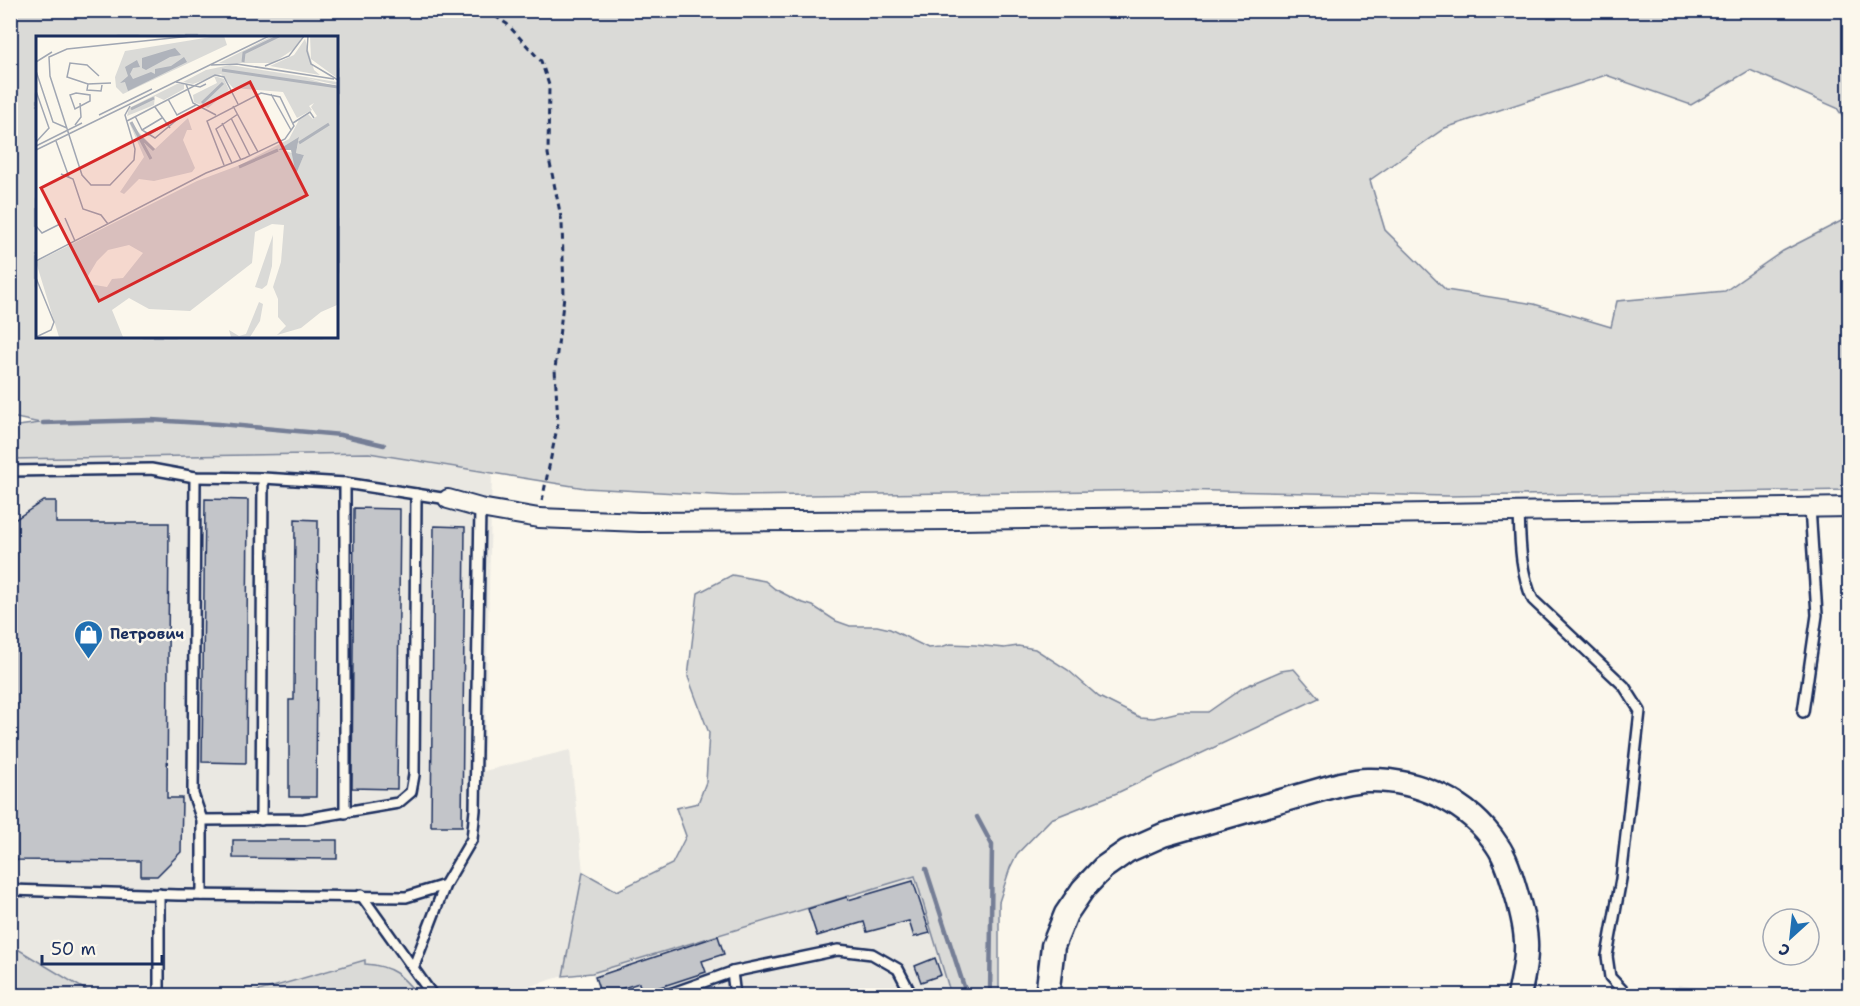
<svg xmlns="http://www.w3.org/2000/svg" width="1860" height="1006" viewBox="0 0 1860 1006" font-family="'Shantell Sans',sans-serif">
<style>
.built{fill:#eae8e2}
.green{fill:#dadad7;stroke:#7a849a;stroke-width:1.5;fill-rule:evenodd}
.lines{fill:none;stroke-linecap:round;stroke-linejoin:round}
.stream{stroke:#747e96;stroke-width:4.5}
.building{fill:#c3c5c9;stroke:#1b2f5e;stroke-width:1.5}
.service-casing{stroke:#1b2f5e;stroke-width:14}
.minor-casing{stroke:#1b2f5e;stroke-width:22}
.tertiary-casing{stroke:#1b2f5e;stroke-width:27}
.path{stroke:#1b2f5e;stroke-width:3;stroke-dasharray:6 4.5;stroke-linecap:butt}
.service{stroke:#fbf7ec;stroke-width:9}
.minor{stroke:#fbf7ec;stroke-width:18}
.tertiary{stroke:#fbf7ec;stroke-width:22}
.labels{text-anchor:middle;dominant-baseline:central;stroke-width:5;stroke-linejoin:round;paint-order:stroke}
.poi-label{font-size:15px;font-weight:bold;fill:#1b2f5e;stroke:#fbf7ec;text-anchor:start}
.inset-river{fill:none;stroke:#afb3bb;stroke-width:3}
.inset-road{fill:none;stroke:#a1a7b3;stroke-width:1.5}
.view{fill:#d62828;fill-opacity:0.15;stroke:#d62828;stroke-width:3}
.inset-edge{fill:none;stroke:#1b2f5e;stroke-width:3}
</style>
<rect width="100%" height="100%" fill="#fbf7ec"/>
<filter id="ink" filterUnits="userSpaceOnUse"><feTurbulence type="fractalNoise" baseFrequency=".0167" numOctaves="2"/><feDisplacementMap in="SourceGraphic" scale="12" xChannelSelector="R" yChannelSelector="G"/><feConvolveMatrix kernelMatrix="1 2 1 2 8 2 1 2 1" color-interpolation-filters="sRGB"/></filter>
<g filter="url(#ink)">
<g class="built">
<polygon points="369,453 492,474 484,771 570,750 583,872 563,976 498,996 94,995 11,945 10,459"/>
<polygon points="915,876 951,995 600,995 592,973"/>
<polygon points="1678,985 1742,995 1676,995"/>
</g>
<g class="green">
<path d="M11,10l1838,1v115l-12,-18 -87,-38 -59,35 -85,-30 -161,53 -75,52 15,50 61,60 88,14 77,23 6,-26 108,-10 58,-40 66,-34v273l-401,6 -277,-6 -438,6 -148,-8 -216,-35 -358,6v-32l29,-4 -29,-6zM38,38h298v298h-298z"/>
<polygon points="732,575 765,581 775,589 800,602 813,606 836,621 850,626 877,626 890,629 928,648 941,647 950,644 975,645 1004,648 1018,646 1035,649 1068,670 1099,697 1139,717 1154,718 1179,712 1208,712 1244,687 1281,671 1294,669 1319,698 1117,793 1051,819 1017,854 1010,868 999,902 999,995 951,995 915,876 592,973 563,976 583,872 617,891 672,864 686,836 676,808 698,803 706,782 709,733 688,677 698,593"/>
<polygon points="10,945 11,945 94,995 11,995"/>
<path d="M365,960v4c28,2 36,11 53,31h-173z"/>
</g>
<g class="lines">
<g class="stream">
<polyline points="43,423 151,420 219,424 341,435 384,445"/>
<polyline points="977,817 992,845 990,996"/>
<polyline points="926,869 967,996"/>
</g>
</g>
<g class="building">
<polygon points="205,499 248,500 246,763 202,762"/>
<polygon points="43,501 56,501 56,523 169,523 167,798 182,798 181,852 157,876 141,876 141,861 10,860 10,523"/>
<polygon points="354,508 400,509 397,789 352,788"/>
<polygon points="295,519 318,520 316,797 289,797 289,700 294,700"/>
<polygon points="434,526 465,527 462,826 431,826"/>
<polygon points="233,840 337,840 337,859 233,858"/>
<polygon points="913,881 930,933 914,937 909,921 867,932 864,922 817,936 808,909 847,897 848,900"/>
<polygon points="718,936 724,954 702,961 706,972 642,993 639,983 601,995 595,977"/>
<polygon points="935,958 941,975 921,982 915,966"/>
</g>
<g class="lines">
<defs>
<g id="service">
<polyline points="10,471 151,469 195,477 263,478 345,483 448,499"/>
<polyline points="195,477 193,794 202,820 202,895"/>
<polyline points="345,483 345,813"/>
<path d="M1519,511c1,29 1,62 14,89l91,86 16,25 -19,168 -14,77 3,21 18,19"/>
<polyline points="1803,712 1817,615 1810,507"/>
<polyline points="202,820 304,819 398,803 411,792 414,775 416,494"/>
<polyline points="261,820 263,478"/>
<polyline points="10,890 178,895 406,897 445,885 472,839 475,810 480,508"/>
<polyline points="361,895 433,996"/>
<polyline points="414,966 445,885"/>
<polyline points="732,972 735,996"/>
<polyline points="159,996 159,894"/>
<polyline points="664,996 732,972 838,950 872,954 898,969 912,996"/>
</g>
<polyline id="minor" points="448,499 480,508 539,518 640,522 959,520 1850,507"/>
<path id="tertiary" d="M1047,996l6,-50 13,-32 17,-25 20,-21 24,-17 36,-16 177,-51c9,-2 18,-4 27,-4 51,-1 102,22 130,65 10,14 15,34 20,51 5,17 10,36 9,54 0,15 -4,31 -7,46"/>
</defs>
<use href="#service" class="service-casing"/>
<use href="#minor" class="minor-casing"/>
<use href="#tertiary" class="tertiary-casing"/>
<polyline class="path" points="486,10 507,24 541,61 549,85 548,154 562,222 564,296 555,369 558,423 542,501"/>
<use href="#service" class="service"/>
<use href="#minor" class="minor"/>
<use href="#tertiary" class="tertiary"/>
</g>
</g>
<defs>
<symbol id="shop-pin" viewBox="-11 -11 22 30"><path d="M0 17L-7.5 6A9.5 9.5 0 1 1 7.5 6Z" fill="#1f6fb2" stroke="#fbf7ec"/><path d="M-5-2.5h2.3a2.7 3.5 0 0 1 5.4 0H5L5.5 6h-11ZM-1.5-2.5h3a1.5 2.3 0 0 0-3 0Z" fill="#fff"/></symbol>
</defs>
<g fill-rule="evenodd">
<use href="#shop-pin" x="72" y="618" width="33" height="45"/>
</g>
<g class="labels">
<g class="poi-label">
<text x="110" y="634">Петрович</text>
</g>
</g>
<g transform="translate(36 36)">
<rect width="302" height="302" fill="#fbf7ec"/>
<path d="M181,0h7l3,9 -104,49 -7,-7 -1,-10 10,-26zM236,0h31l-9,13 -21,14h-54zM274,0h27v42l-26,-19zM269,3l9,31 6,5 -50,-9 24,-11zM194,29l107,17v3l-31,-7 31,9v218l-16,7 -20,16 -24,7 9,-9 -8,-9v-18l-5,-12 8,-25 3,-37 -12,-1 -17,8 -3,31 -62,48 -41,-2 -20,-11 -17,12 11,27h-64l-23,-75 161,-81 43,-16 49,-26 10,-19 9,-6 5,5 4,-3 -6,-9 3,-4 -5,3 3,4 -15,8 -14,-26 -50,-4 -12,-14 -28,10 -10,-2 23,-12zM263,102l-3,15 8,2 -8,18 -2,-19 -13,-5zM93,209l14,8 -20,25 -11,1 -5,8 -18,-3 -1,-8 9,-15 11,-11zM178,40l10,3 5,11 -21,18 -14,-6 -1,-7 24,-12zM141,48h7v5l-20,11 -9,-4 -1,9 -27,11 2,-8zM152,82l4,12h-5l-4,10 12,28 -3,4 -38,9 -15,-2 -15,15 -4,-2 24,-35 -15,-35 26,27zM237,199l-1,31 -5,19 -5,4 -7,-2zM223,266l4,2 -3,17 -10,16h-19l-2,-7 10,6 7,-2z" fill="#dadad7" fill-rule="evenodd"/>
<path d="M139,12l6,7 -11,2 -24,13 -4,-2v-10zM148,21l3,5 -59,29 -3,-9 -5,1 8,-7 -3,-9 12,-7 3,7 -7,1 -3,6 3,5 18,-7 4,2v-5l16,-3zM263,101l-3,16 8,2 -8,19 -5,-24h-13z" fill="#afb3bb"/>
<path class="inset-river" d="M207,26l1,-9 35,-17M186,34l116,17M166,67l21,-20M95,73l23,-11M95,86l20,37M102,99l16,15M263,107l30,-19M203,131l39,-17"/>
<path class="inset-road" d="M86,0h34M272,0l-1,15 4,13 27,16M0,26l16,-10M175,29l26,-1 97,15M229,30l24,-10 15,-20M0,35l17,51 14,6M140,46l24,5 6,-3M52,48l-21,-7 3,-14 17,2 12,11M150,48l7,19 23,12M66,49l-1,6 -14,-1 1,-6 23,-1M0,55l13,37 -13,14M40,57l14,2v6l-15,8 -5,-14zM235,58l20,36M132,63l9,16 19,-10M94,70l-5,9 10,34 -1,11 -24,25h-19l-9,-10 -32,-99 -1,-19 18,-8 124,-13M197,70l25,46M119,71l15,21M63,79l53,-26M99,80l7,14 13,8 24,-20M195,82l19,38M91,85l88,-46 9,2 14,27M186,87l19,37M257,87l17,-11 4,6M39,89l6,-8 -1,-14M106,94l20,-12M112,99l19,-11M20,105l13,36M0,110l46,-23M0,114l233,-114M196,127l-16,-34 22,-15M25,138l12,5 10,30 18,6 7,9M29,182l10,23M0,190l6,7 18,-9M0,225l170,-88 39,-15 40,-19 9,-13 -14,-29 -19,-4 -54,28 17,44M0,242l18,44 -3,8 -15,7"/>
<path class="view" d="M214,46l57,113 -208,106 -58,-113z"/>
<rect width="302" height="302" class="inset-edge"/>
</g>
<rect width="1860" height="1006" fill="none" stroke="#fbf7ec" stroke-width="36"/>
<rect x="18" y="18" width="1824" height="970" fill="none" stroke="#1b2f5e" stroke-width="2" filter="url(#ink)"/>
<g transform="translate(1791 937) rotate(207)"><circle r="28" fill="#fbf7ec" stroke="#a1a7b3" stroke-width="1.5"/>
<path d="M0-4.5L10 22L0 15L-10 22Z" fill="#1f6fb2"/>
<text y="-9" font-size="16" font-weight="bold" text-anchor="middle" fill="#1b2f5e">С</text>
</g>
<path d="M42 955v9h120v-9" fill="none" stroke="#1b2f5e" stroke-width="3"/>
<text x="51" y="955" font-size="18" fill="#1b2f5e" stroke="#fbf7ec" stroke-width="4.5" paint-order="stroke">50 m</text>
</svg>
